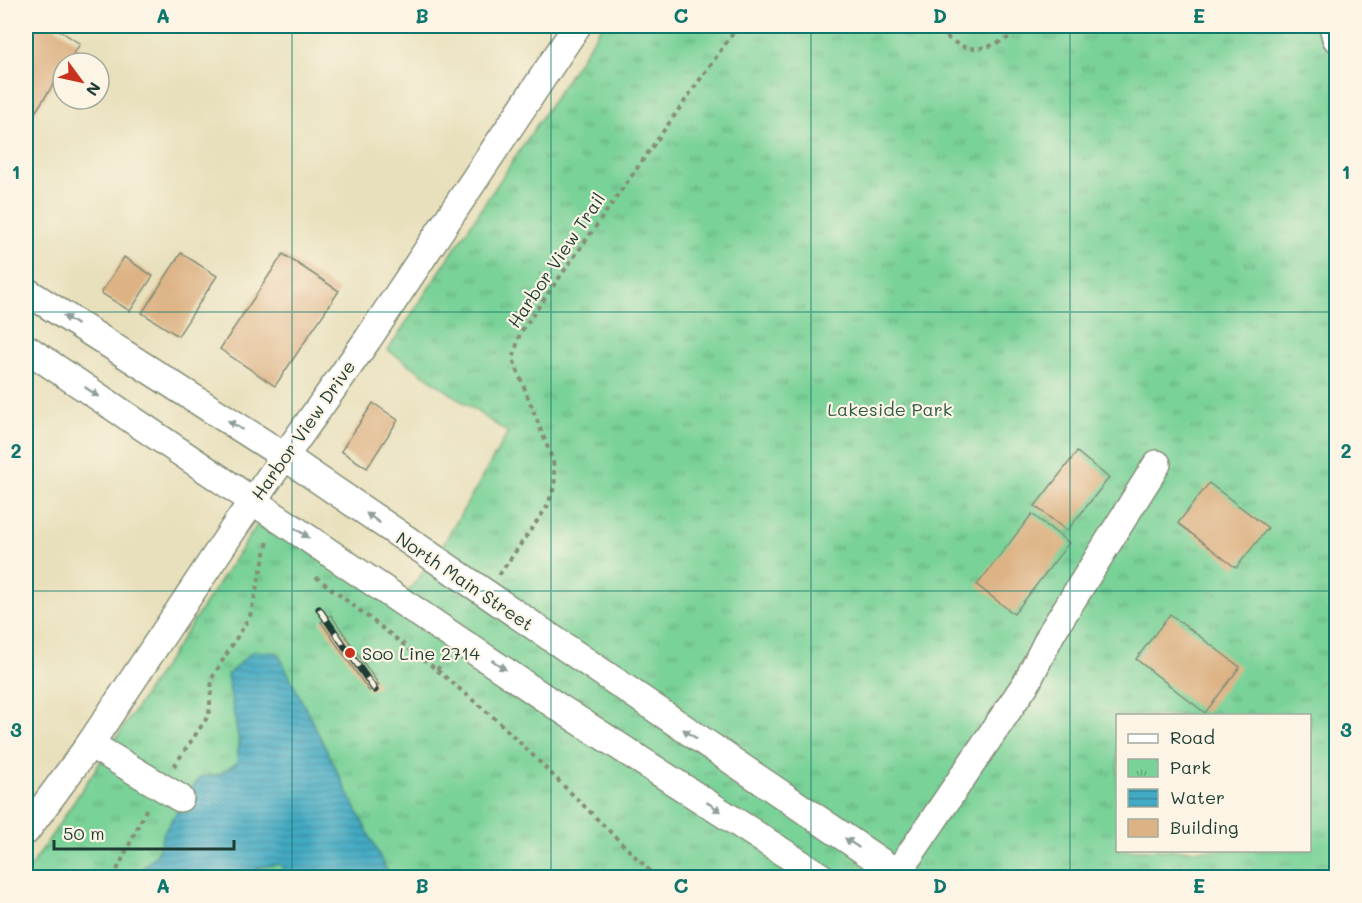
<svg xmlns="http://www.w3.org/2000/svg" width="1362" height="903" viewBox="0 0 1362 903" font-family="Mali,sans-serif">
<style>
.park{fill:url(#park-tufts);stroke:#4c8866;stroke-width:1.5;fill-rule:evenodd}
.water{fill:url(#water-rules);stroke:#31747c;stroke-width:1.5}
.building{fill:#ddb385}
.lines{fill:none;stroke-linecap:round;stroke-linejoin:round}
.minor-casing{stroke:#848e78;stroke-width:30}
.path{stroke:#848e78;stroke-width:4;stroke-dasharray:4.5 4.5;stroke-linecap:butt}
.minor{stroke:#fff;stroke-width:27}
.rail-casing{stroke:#1f3d34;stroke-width:7}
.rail{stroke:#fcf5e5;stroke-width:4.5;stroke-dasharray:14;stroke-linecap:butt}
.oneway{fill:#8f9e9a}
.grid{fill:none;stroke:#0f766e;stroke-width:1.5;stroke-opacity:0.55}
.poi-dot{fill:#c8321e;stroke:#fcf5e5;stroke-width:2}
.labels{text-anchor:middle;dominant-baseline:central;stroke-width:4.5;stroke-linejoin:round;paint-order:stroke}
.street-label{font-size:18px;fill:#1f3d34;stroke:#fcf5e5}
.park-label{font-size:18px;fill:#315b48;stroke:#fcf5e5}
.poi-label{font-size:18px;fill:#1f3d34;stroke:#fcf5e5;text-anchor:start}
.neatline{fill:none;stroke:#0f766e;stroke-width:2}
.grid-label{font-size:20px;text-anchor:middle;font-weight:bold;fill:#0f766e}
</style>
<defs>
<pattern id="park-tufts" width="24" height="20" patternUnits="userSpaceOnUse" patternTransform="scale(1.5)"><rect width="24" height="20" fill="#79d298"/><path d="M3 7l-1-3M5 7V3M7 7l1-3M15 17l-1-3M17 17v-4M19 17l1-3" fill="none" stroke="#63ac7d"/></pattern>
<pattern id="water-rules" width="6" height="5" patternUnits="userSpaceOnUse" patternTransform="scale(1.5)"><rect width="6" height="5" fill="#43aac3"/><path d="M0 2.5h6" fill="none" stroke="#378c9f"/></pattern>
</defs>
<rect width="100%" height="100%" fill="#fcf5e5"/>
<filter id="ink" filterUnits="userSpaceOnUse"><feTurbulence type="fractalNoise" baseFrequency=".0167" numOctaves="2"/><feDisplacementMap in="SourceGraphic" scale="12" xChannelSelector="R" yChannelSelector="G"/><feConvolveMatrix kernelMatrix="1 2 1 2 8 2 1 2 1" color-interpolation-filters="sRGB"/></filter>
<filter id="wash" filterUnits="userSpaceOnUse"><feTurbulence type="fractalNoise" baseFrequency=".008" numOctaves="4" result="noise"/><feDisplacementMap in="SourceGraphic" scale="24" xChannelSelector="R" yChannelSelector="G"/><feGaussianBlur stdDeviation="1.35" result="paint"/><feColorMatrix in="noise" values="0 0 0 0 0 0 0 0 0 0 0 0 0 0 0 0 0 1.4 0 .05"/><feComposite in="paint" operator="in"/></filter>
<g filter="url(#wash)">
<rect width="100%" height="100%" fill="#e8e0bc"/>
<g class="park">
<path d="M602,26h731l3,12v839h-946l-112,-223 -51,21 12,67 -2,21 -17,11 -21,4 -35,54 -7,22 -24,23 -107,1v-4l231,-349 19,5 121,76 43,-56 68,-117 -120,-83zM1118,716h192v134h-192z"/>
<polygon points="279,864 292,877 249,878 260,867"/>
</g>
<polygon class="water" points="253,651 278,653 390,877 292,877 279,864 260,867 249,877 133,878 157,854 164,832 200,777 220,774 237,763 239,742 227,675"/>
<g id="blocks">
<g class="building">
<polygon points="26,26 53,26 80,44 67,63 63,63 63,70 26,126"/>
<polygon points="181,253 217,276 178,336 142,313"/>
<polygon points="283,254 339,291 275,386 220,349"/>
<polygon points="124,257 153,276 130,311 101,293"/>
<polygon points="373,403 398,420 367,468 341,451"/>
<polygon points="1077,452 1109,478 1067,531 1035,506"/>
<polygon points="1209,483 1268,528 1236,568 1178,523"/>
<polygon points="1032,514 1069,543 1014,614 977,585"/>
<polygon points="1170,614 1240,667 1205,713 1136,659"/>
<polygon points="331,615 379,685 369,691 321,622"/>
</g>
</g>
</g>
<g filter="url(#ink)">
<use href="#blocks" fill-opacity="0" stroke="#848e78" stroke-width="1.5"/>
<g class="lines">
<defs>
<g id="minor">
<polyline points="1333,26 1336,38"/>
<polyline points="26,291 284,456 897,873 898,878"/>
<polyline points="26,348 555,705 823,878"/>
<polyline points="90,744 180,798"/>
<polyline points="26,831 90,744 238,522 368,339 577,26"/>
<polyline points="894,878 1027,682 1052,632 1157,464"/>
</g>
</defs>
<use href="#minor" class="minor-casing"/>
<g class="path">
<path d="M932,26c8,6 18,14 27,19 23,10 49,-5 65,-19"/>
<polyline points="499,575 547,507 555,485 553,461 513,359 520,333 738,26"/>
<polyline points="316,577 437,670 499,722 657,878"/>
<polyline points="437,670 444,659"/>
<polyline points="174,766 209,715 212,678 250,616 268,541"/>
<polyline points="113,878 147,808"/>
</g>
<use href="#minor" class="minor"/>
<defs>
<polyline id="rail" points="319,609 375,690"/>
</defs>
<use href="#rail" class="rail-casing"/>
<use href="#rail" class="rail"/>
</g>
<defs><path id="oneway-solid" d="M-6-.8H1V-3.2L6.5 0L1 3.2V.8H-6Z" transform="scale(1.5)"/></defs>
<g class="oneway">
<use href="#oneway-solid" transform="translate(70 320) rotate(-147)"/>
<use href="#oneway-solid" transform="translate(92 392) rotate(34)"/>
<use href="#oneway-solid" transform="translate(235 425) rotate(-147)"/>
<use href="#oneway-solid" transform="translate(373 518) rotate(-145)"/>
<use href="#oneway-solid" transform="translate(302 533) rotate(34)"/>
<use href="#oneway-solid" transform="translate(499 665) rotate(35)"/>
<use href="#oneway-solid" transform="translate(690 734) rotate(-146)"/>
<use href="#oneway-solid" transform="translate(714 807) rotate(33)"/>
<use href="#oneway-solid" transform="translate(852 843) rotate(-146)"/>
</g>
</g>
<path class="grid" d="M292,26v852M551,26v852M811,26v852M1070,26v852M26,312h1310M26,591h1310"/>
<circle class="poi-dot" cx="350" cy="653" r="6"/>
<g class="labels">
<g class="street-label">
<text transform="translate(556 260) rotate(-56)">Harbor View Trail</text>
<text transform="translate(303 430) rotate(-55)">Harbor View Drive</text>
<text transform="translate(465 581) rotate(34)">North Main Street</text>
</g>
<g class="park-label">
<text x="890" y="409">Lakeside Park</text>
</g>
<g class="poi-label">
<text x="362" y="653">Soo Line 2714</text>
</g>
</g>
<rect width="1362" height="903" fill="none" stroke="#fcf5e5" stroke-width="66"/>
<rect x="1116" y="714" width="195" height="138" fill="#fcf5e5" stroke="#a4ab9e" stroke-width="1.5"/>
<rect x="1128" y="734" width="30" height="9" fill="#ffffff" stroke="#a4ab9e" stroke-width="1.5"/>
<text x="1170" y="744" font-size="18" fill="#1f3d34">Road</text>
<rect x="1128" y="759" width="30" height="18" fill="url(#park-tufts)" stroke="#a4ab9e" stroke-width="1.5"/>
<text x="1170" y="774" font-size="18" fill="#1f3d34">Park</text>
<rect x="1128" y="789" width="30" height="18" fill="url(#water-rules)" stroke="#a4ab9e" stroke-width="1.5"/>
<text x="1170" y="804" font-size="18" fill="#1f3d34">Water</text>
<rect x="1128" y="819" width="30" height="18" fill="#ddb385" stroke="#a4ab9e" stroke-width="1.5"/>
<text x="1170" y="834" font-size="18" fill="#1f3d34">Building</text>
<g transform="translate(81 81) rotate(123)"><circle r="28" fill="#fcf5e5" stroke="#a4ab9e" stroke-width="1.5"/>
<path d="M0-4.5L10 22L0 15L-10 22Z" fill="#c8321e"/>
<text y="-9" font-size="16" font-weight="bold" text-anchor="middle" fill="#1f3d34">N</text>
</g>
<path d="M54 840v9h180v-9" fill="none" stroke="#1f3d34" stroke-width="3"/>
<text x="63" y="840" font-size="18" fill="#1f3d34" stroke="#fcf5e5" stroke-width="4.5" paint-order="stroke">50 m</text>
<rect x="33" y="33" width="1296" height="837" class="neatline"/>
<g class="grid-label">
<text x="163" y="23">A</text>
<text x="422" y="23">B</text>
<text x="681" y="23">C</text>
<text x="940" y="23">D</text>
<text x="1199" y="23">E</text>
<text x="16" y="179">1</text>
<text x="1346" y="179">1</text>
<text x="16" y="458">2</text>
<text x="1346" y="458">2</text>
<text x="16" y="737">3</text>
<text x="1346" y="737">3</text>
<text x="163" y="893">A</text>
<text x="422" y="893">B</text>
<text x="681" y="893">C</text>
<text x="940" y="893">D</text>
<text x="1199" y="893">E</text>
</g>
</svg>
